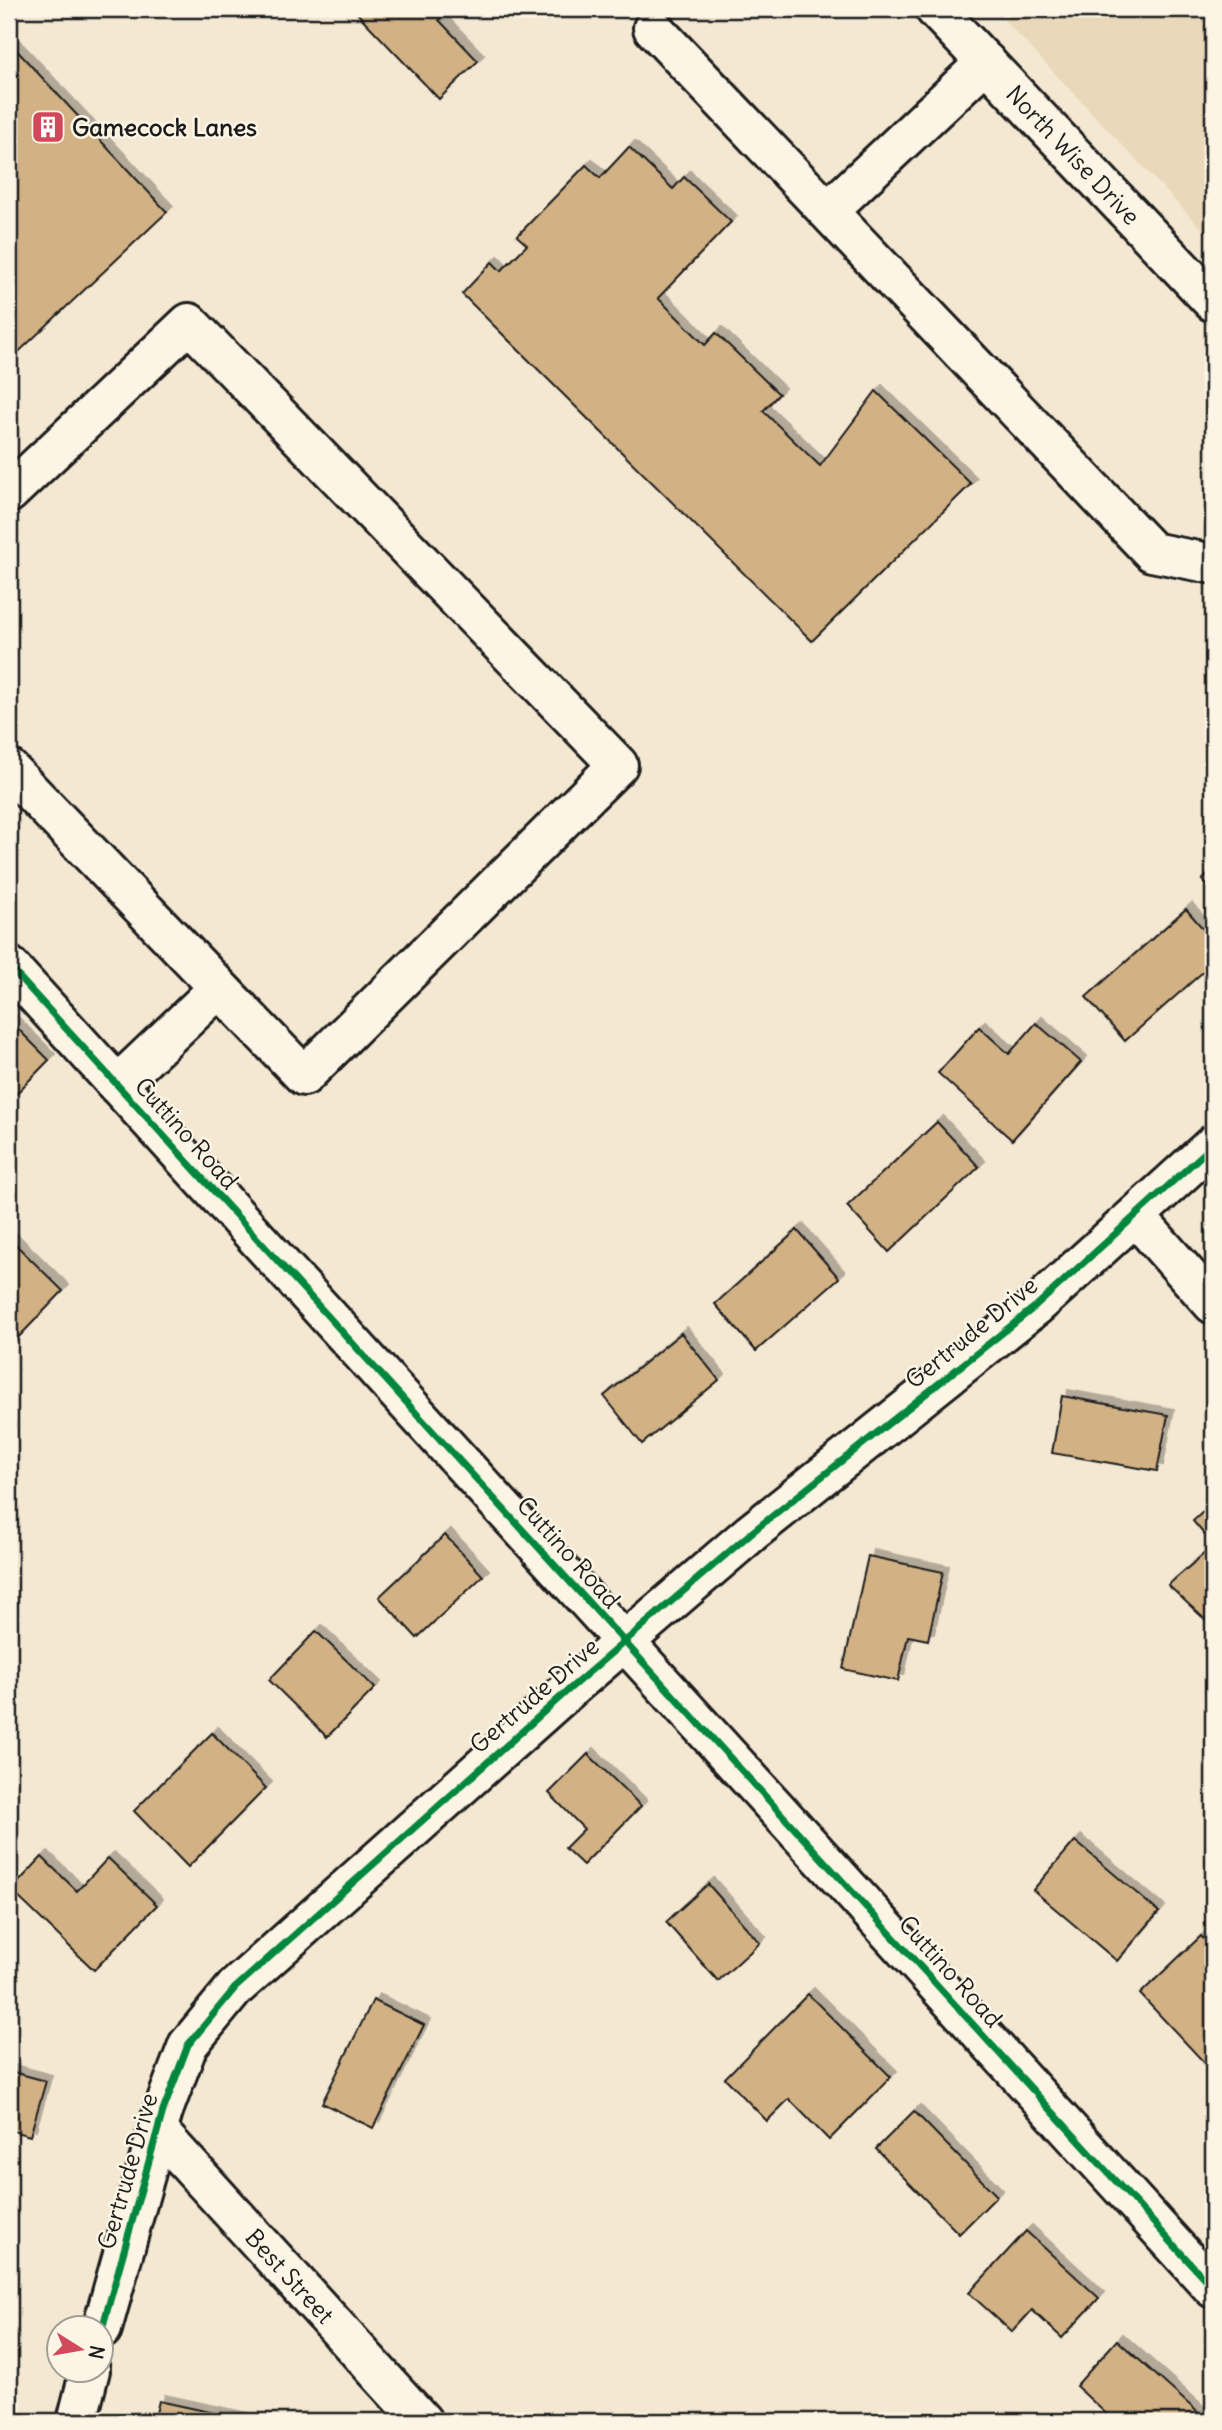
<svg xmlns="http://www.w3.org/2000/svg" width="1222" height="2430" viewBox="0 0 1222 2430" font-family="Delius,sans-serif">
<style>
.built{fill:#ead8bb}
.building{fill:#d2b285;stroke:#1c1c1c;stroke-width:2;filter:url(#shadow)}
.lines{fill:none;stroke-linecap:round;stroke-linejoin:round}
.minor-casing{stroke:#1c1c1c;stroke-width:44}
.minor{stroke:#fcf5e5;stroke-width:38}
.cycleway-casing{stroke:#fcf5e5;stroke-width:11}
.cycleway{stroke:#00873e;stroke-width:7}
.labels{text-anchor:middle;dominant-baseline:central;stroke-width:5;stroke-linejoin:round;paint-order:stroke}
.poi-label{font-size:24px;font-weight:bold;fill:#1c1c1c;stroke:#fcf5e5;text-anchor:start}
.street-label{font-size:24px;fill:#1c1c1c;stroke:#fcf5e5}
</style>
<defs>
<filter id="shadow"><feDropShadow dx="6" dy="-6" stdDeviation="0" flood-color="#0004"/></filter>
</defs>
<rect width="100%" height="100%" fill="#f4e8d2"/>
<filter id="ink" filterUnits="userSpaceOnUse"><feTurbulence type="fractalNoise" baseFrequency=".0143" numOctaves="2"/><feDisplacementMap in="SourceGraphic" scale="14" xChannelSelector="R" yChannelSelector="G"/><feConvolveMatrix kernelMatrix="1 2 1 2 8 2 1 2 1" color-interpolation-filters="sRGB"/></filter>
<g filter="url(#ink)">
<polygon class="built" points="994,9 1213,9 1213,241"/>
<g class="building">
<polygon points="353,9 451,9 439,20 478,61 439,99"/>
<polygon points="9,42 167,212 9,361"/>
<polygon points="629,147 673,189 684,177 731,222 658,298 705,345 716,333 779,394 763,411 820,466 876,391 971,484 812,641 462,294 492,262 501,271 527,245 517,236 586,165 600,178"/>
<polygon points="1213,870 1213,893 1202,880"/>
<polygon points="1186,909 1213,940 1213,963 1125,1041 1086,997"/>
<polygon points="9,1020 49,1060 9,1101"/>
<polygon points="1036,1023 1081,1062 1012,1140 938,1073 979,1027 1009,1054"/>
<polygon points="937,1122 979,1167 889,1252 847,1206"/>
<polygon points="797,1230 839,1278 756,1351 715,1304"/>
<polygon points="9,1238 63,1291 9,1347"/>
<polygon points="681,1333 719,1380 642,1444 604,1396"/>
<polygon points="1062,1396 1168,1415 1157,1471 1052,1453"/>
<polygon points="1213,1503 1213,1545 1193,1521"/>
<polygon points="445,1535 483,1576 417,1638 379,1597"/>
<polygon points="1213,1546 1213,1627 1168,1585"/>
<polygon points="868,1556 943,1572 928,1640 908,1636 898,1681 843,1669"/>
<polygon points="316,1631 375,1688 327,1737 269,1680"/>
<polygon points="212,1733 266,1788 188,1867 134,1811"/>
<polygon points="588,1754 641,1806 583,1865 565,1848 584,1829 549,1793"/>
<polygon points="1075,1841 1159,1912 1117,1961 1033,1890"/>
<polygon points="42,1857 77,1891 108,1858 157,1905 94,1970 11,1890"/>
<polygon points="708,1884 760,1943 718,1981 666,1922"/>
<polygon points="1201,1936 1213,1949 1213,2072 1140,1994"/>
<polygon points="808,1994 891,2077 829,2140 789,2099 767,2121 725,2078"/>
<polygon points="373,2000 424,2025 373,2128 322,2103"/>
<polygon points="9,2071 46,2081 30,2136 9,2130"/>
<polygon points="914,2111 997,2196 959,2234 876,2149"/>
<polygon points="1026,2231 1099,2298 1062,2338 1032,2310 1012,2332 969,2293"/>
<polygon points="1117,2340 1202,2416 1198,2421 1114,2421 1076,2386"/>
<polygon points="159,2401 251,2421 154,2421"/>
</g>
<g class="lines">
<defs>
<g id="minor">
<path id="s1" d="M935,9l278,293"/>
<polyline points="653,28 1152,552 1213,564"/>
<polyline points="828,211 986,62"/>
<polyline points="9,493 189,323 618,765 304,1076 9,769"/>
<polyline points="9,966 1213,2288"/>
<polyline points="117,1085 218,989"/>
<polyline points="1136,1217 1213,1304"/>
<path id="s2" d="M158,2131l264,290"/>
<polyline points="102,2329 163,2111 188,2045 235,1988 574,1685 751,1533 1036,1306 1213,1145"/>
<polyline points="77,2421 90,2370"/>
</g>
</defs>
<use href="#minor" class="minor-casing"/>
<use href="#minor" class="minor"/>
<defs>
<g id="cycleway">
<polyline points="9,966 1213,2288"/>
<polyline points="102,2329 163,2111 188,2045 235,1988 574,1685 751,1533 1036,1306 1213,1145"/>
</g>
</defs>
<use href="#cycleway" class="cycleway-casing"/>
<use href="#cycleway" class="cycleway"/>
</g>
</g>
<defs>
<symbol id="building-square" viewBox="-11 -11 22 22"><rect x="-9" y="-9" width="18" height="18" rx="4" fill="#d1495b" stroke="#fcf5e5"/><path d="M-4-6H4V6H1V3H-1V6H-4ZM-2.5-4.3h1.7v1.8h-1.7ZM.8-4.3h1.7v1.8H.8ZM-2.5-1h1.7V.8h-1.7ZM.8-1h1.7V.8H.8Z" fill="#fff"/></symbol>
</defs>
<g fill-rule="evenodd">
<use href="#building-square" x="29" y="108" width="38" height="38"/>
</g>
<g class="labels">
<g class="poi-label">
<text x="72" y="127">Gamecock Lanes</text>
</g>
<g class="street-label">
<text stroke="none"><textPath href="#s1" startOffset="201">North Wise Drive</textPath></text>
<text transform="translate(187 1133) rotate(48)">Cuttino Road</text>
<text transform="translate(971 1332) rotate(-39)">Gertrude Drive</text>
<text transform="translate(569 1552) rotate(48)">Cuttino Road</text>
<text transform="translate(534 1695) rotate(-41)">Gertrude Drive</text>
<text transform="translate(951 1971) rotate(48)">Cuttino Road</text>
<text transform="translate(127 2171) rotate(-74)">Gertrude Drive</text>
<text stroke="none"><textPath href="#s2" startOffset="196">Best Street</textPath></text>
</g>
</g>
<rect width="1222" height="2430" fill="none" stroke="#fcf5e5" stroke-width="35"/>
<rect x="18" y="18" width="1187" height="2395" fill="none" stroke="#1c1c1c" stroke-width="2.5" filter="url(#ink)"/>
<g transform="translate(80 2349) rotate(101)"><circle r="33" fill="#fcf5e5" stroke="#a29e95" stroke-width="2"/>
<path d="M0-5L12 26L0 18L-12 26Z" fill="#d1495b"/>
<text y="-10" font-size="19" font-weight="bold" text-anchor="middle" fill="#1c1c1c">N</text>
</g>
</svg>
